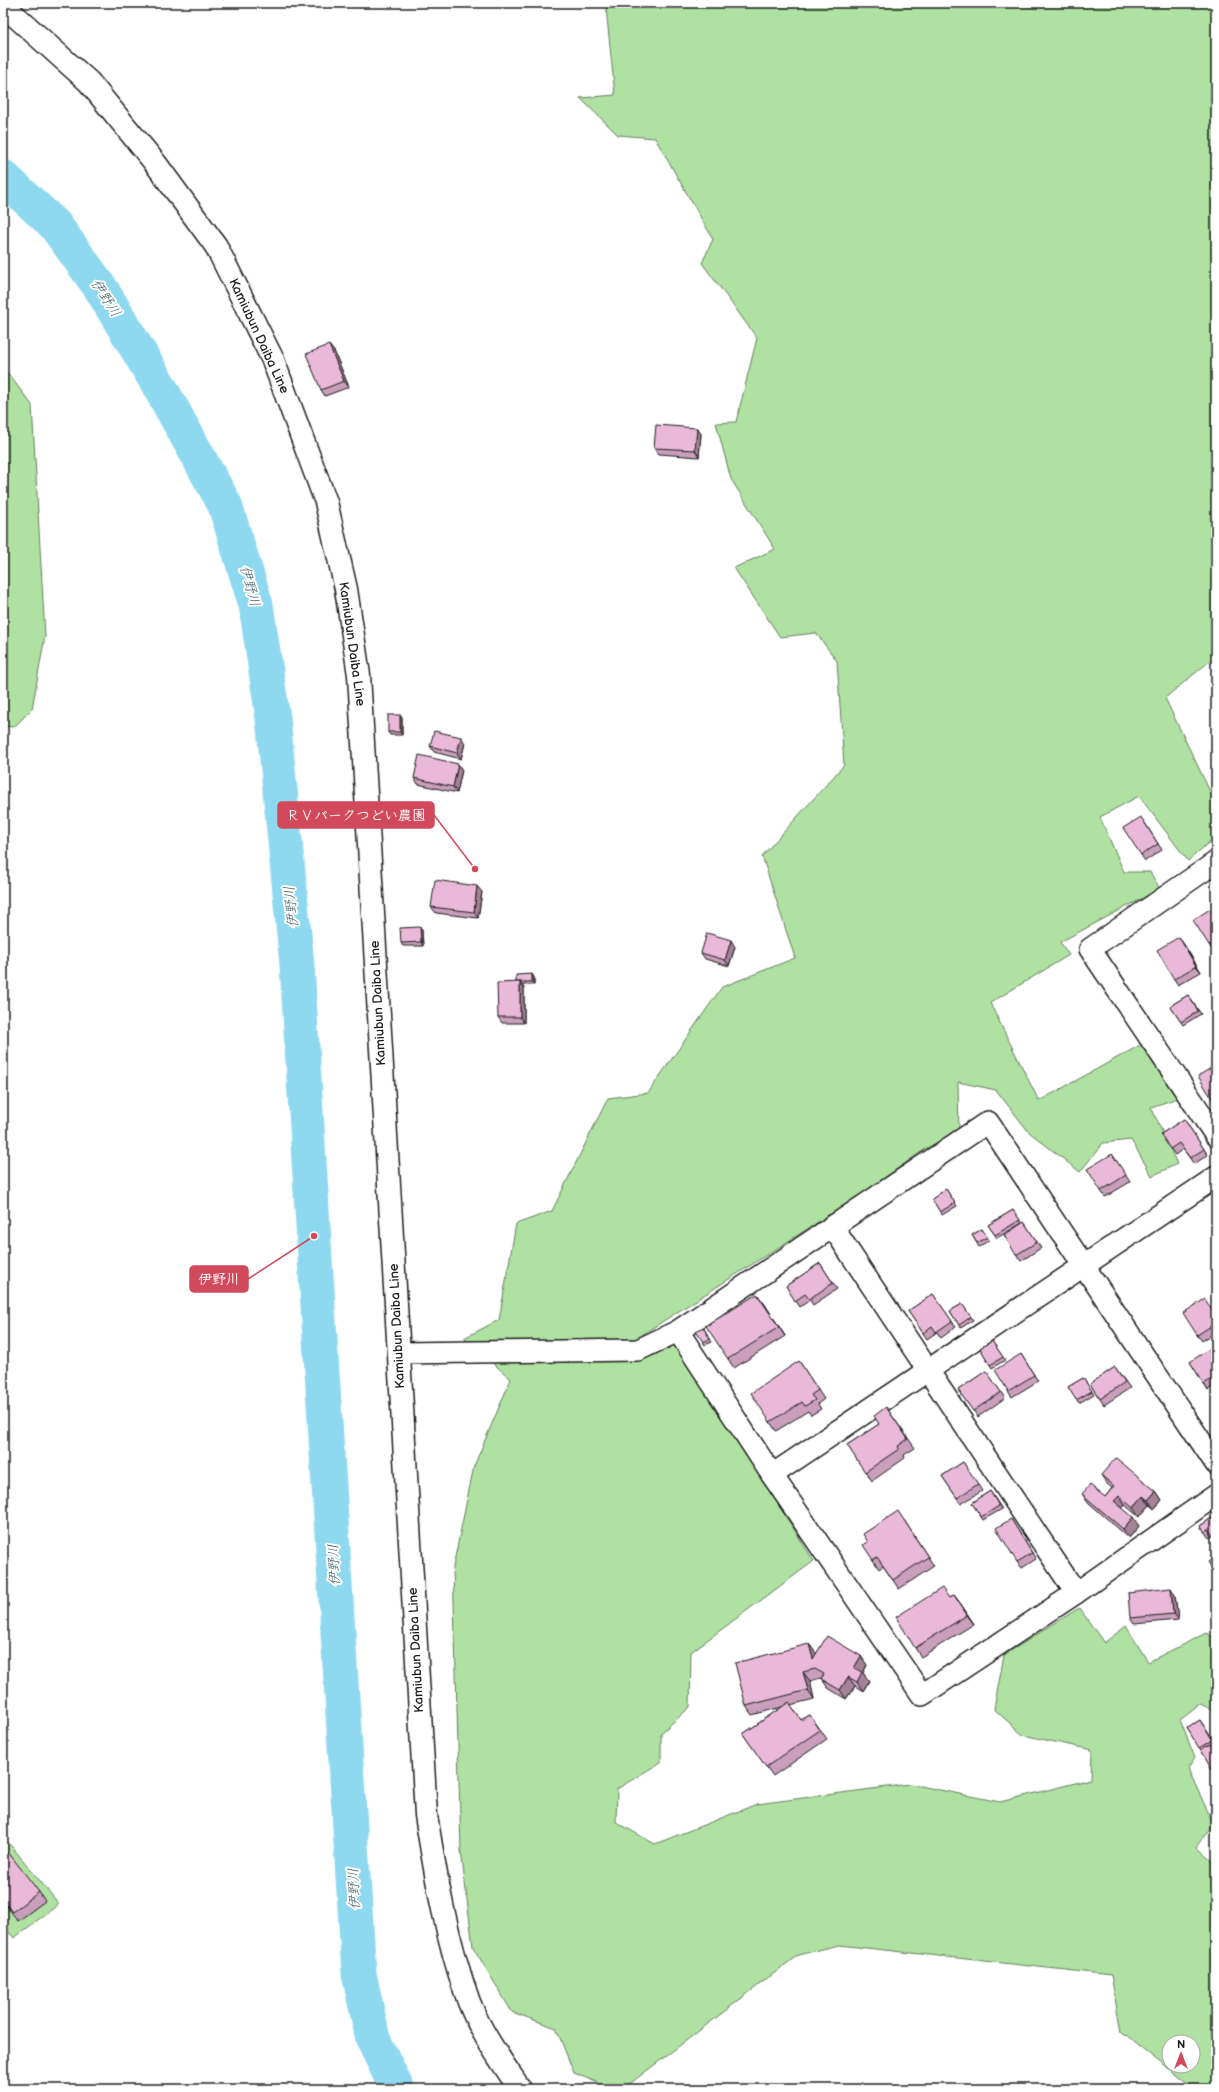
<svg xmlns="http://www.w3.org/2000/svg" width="1219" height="2092" viewBox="0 0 1219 2092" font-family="'Balsamiq Sans','Klee One',sans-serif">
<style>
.green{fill:#afe1a2;stroke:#667e5f;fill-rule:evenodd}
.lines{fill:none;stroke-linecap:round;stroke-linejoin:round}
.river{stroke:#8fd9f0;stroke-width:35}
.minor-casing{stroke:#1c1c1c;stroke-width:24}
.major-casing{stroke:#1c1c1c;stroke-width:25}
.minor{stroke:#fff;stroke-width:21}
.major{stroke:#fff;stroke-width:22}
.wall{fill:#c99fbb;stroke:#1c1c1c}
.shaded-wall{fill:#a48298;stroke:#1c1c1c}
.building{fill:#eab9d9;stroke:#1c1c1c}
.labels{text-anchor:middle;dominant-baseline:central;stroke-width:4;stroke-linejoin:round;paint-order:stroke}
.street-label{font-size:13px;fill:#1c1c1c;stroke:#fff}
.water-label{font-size:14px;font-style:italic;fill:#445e66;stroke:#fff}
.leader{fill:none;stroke:#d1495b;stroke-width:1.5}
.callout-dot{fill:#d1495b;stroke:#fff;stroke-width:1.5}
.callout{fill:#d1495b;stroke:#d1495b;stroke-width:1.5}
.callout-label{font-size:14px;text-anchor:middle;font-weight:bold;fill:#fff}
</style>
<rect width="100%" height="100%" fill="#fff"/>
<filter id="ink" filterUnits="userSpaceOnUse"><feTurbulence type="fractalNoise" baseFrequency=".025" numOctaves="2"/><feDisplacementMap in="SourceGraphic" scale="8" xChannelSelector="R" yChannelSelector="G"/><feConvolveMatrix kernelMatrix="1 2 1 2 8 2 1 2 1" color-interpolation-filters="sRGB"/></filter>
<g filter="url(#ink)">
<g class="green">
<path d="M662,3h554v653l-51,42 51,106v32l-28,25 -49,-65 -39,21 24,55h26l10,17 -100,53 9,13 -79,48 49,98 103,-57 36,54 -27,9 26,57 -25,12 -21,-36 -28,3 -23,29 -51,-40 -33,-42 -38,-8 1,50 -34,17 -66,47 -216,138 10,22 22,-14 139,219 -123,91 -1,55 -29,26v29l-44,27 -1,33 39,22 102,-40 153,-20 90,18 91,-23 1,-29 -69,-15 -29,-26 10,-54 75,-47 25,35 22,-17 22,36 58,-29 10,6v74l-14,-10 -22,17 15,38 -7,11 26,56 -19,22 21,19v223h-22l-73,-57 -10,-57 -272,-30 -41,10 -175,134h-10l-39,-16 -18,-45 -44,-16 -39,-65 -12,-96 -8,-284 21,-101 37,-87 -47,-41 35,-18 17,-96 36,-13 56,-113 40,-5 74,-106 73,-29 -33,-102 82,-91 -7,-104 -21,-28 -36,4 -46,-69 41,-19 -44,-70 -15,-56 20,-1 21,-84 -55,-75 11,-24 -58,-101 -37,-3 -38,-37 35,-3 -9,-87zM1169,2042h24v24h-24z"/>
<polygon points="3,367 32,405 45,636 32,709 14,727 3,726"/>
<polygon points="3,1836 59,1904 14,1938 3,1926"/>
</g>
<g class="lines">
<polyline class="river" points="3,177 55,225 100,287 157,382 225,505 256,605 273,718 297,965 359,1974 373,2039 397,2089"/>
<defs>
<g id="minor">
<polyline points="1216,862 1090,949 1216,1136"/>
<polyline points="832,1226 1076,1593"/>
<polyline points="678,1331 772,1475 922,1695 1076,1593 1216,1495"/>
<polyline points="399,1353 638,1350 678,1331 988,1122 1216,1464"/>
<polyline points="772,1475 1216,1177"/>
</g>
<path id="major" d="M3,5l86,77 67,82 60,82 57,114 53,142 20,87 13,86 67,1140c10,63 21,127 43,187 12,31 33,60 51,87"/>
</defs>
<use href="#minor" class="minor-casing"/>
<use href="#major" class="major-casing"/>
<use href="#minor" class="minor"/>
<use href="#major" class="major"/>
</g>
<g class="wall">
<polygon points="334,351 349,387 325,396 321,390"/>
<polygon points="697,428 701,434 699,457 659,454 654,448"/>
<polygon points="402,718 402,735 390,735 388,732"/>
<polygon points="465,743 461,759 434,752 430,746"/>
<polygon points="458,764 462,770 457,793 418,784 414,778"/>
<polygon points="1145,823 1162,850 1145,861 1141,855"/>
<polygon points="482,892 478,918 436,913 431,907"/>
<polygon points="1216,918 1216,950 1213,951 1209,945"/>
<polygon points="422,930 423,946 403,946 401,943"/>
<polygon points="1183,943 1201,972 1178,985 1174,979"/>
<polygon points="735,947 729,966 705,959 701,953"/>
<polygon points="534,977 534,985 521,985 524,988 524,1023 502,1023 498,1017 516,982"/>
<polygon points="1188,995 1201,1014 1183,1025 1170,1006"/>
<polygon points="1184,1119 1208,1155 1194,1164 1183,1149 1175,1155 1161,1134"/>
<polygon points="1112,1154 1130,1182 1105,1197 1101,1191"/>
<polygon points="946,1189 957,1206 942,1215 932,1199"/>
<polygon points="1013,1210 1022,1223 997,1238 988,1225"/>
<polygon points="1024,1222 1041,1248 1021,1261 1016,1255"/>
<polygon points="982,1229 989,1240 979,1247 972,1235"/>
<polygon points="820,1263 837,1289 813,1305 810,1300 800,1307 786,1286"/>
<polygon points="933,1294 956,1327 941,1338 937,1332 927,1339 908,1311"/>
<polygon points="764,1303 785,1336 734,1368 728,1359"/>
<polygon points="962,1304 973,1320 961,1328 950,1311"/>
<polygon points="1209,1305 1216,1316 1216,1332 1202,1341 1197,1335"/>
<polygon points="703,1327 712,1342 705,1345 703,1342"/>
<polygon points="992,1341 1005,1360 992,1368 980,1348"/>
<polygon points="1216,1353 1216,1385 1208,1390 1190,1362"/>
<polygon points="1021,1354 1038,1381 1012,1397 1008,1391"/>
<polygon points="799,1361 824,1399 818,1404 821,1409 811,1415 808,1411 776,1431 770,1422"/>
<polygon points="1115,1367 1130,1388 1104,1405 1090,1384"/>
<polygon points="986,1371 1005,1398 978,1417 958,1390"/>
<polygon points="1083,1378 1094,1394 1079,1403 1068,1387"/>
<polygon points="886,1407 915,1448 904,1455 905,1458 872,1481 847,1445 879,1424"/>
<polygon points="963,1462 982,1491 961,1504 942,1476"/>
<polygon points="1101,1475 1156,1491 1162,1500 1154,1509 1150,1505 1139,1517 1125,1505 1122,1508 1139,1526 1129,1538 1089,1503 1082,1494 1105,1497 1112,1488 1107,1484"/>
<polygon points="990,1491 1002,1509 983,1520 972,1503"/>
<polygon points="1216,1515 1214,1535 1209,1538 1200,1526"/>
<polygon points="1011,1519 1036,1559 1022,1568 1017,1562"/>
<polygon points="904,1520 934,1566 899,1589 883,1566 879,1569 873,1560"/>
<polygon points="954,1595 974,1624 921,1657 915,1648 949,1598"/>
<polygon points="1175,1595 1178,1620 1134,1624 1130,1618"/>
<polygon points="809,1644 816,1654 867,1665 863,1673 869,1681 863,1691 855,1686 846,1699 828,1688 821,1678 810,1681 814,1699 790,1705 801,1720 810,1715 827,1739 773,1776 743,1734 782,1707 752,1715 746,1706"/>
<polygon points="1200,1720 1215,1743 1211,1745 1216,1753 1216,1771 1215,1772 1187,1728"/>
<polygon points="3,1856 39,1892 45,1901 18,1921 3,1901"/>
</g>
<g class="shaded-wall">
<polygon points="329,345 334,351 349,387 344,381"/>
<polygon points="697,428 701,434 699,457 695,450"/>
<polygon points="400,715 402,718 402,735 400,732"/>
<polygon points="461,737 465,743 461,759 457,753"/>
<polygon points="458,764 462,770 457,793 453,787"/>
<polygon points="477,886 482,892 478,918 474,912"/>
<polygon points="420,927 422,930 423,946 421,942"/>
<polygon points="1179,937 1183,943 1201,972 1196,966"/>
<polygon points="731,940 735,947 729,966 725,960"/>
<polygon points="532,974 534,977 534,985 532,982"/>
<polygon points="520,982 524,988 524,1023 520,1017"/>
<polygon points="757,1294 764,1303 785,1336"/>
<polygon points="1156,1491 1162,1500 1154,1509 1148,1500"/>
<polygon points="1119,1496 1125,1505 1121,1510 1114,1501"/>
<polygon points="1143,1496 1150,1505 1139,1517 1133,1508"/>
<polygon points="1133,1517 1139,1526 1129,1538 1123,1529"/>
<polygon points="1171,1588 1175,1595 1178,1620 1173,1614"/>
<polygon points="954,1595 961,1604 974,1624 967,1615"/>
<polygon points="809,1644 816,1653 819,1668 813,1659"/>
<polygon points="861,1656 867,1665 863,1673 869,1681 863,1691 857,1682 854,1668"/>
<polygon points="803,1672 810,1681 814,1699 808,1690"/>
<polygon points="848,1677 855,1686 846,1699 840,1690"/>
</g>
<g class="building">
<polygon points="329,345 344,381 321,390 306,354"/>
<polygon points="656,425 697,428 695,450 654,448"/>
<rect x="388" y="715" width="12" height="17"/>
<polygon points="434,731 461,737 457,753 430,746"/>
<polygon points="419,755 458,764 453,787 414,778"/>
<polygon points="1141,817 1158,844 1141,855 1123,828"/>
<polygon points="435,880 477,886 474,912 431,907"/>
<polygon points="1210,909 1216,918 1216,941 1209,945 1193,920"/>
<polygon points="420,927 421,942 401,943 400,928"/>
<polygon points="707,933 731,940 725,960 701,953"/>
<polygon points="1179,937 1196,966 1174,979 1157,950"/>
<polygon points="532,974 532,982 516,982 516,975"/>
<polygon points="520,982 520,1017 498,1017 497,983"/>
<polygon points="1188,995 1198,1011 1181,1022 1170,1006"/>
<polygon points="1216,1065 1216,1105 1198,1076"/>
<polygon points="1184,1119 1204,1149 1190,1158 1179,1143 1170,1149 1161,1134"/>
<polygon points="1112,1154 1126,1175 1101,1191 1087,1169"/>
<polygon points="946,1189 955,1203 940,1212 932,1199"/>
<polygon points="1013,1210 1020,1220 995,1235 988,1225"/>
<polygon points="1216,1219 1216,1225 1213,1221"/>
<polygon points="1024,1222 1037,1242 1016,1255 1004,1235"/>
<polygon points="982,1229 987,1237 977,1243 972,1235"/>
<polygon points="820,1263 833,1283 809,1299 805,1294 795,1301 786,1286"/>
<polygon points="757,1294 779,1327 728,1359 706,1326"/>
<polygon points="933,1294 952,1321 936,1332 932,1326 923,1333 908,1311"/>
<polygon points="1205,1299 1216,1317 1216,1323 1197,1335 1183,1313"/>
<polygon points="962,1304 971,1317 959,1325 950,1311"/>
<polygon points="703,1327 710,1339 703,1342 696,1331"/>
<polygon points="992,1341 1003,1357 990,1365 980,1348"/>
<polygon points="1212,1347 1216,1353 1216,1376 1204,1384 1190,1362"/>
<polygon points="1021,1354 1034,1375 1008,1391 995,1370"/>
<polygon points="799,1361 818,1390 811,1395 815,1400 805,1406 802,1402 770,1422 751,1393"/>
<polygon points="1115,1367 1125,1382 1100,1399 1090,1384"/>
<polygon points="986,1371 1001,1392 973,1411 958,1390"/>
<polygon points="1083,1378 1092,1391 1076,1400 1068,1387"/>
<polygon points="886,1407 908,1439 898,1446 899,1449 865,1472 847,1445 879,1424 874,1416"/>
<polygon points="1116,1458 1156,1491 1148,1500 1143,1496 1133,1508 1119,1496 1114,1501 1133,1517 1123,1529 1082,1494 1090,1485 1105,1497 1114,1486 1101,1475"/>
<polygon points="963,1462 978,1484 957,1498 942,1476"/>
<polygon points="990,1491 999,1506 981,1517 972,1503"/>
<polygon points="898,1511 928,1557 893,1580 877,1557 873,1560 863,1545 868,1542 863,1534"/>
<polygon points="1216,1515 1216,1538 1209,1529 1205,1532 1200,1526"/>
<polygon points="1011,1519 1032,1553 1017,1562 996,1528"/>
<polygon points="1216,1556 1216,1574 1208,1562"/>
<polygon points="942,1588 949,1598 954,1595 967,1615 915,1648 896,1617"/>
<polygon points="1171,1588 1173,1614 1130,1618 1128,1593"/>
<polygon points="827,1636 861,1656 854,1668 862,1672 857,1682 848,1677 840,1690 821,1679 824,1674 815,1669 803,1672 808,1690 746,1706 735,1663 809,1644 813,1659"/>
<polygon points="789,1702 801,1720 810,1715 820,1730 766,1767 743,1734"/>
<polygon points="1200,1720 1212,1740 1199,1748 1187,1728"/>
<polygon points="1210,1744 1216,1753 1216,1767 1212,1769 1201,1750"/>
<polygon points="8,1852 39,1892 12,1912 3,1900 3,1856"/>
</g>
</g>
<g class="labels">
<g class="street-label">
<text transform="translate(259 336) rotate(65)">Kamiubun Daiba Line</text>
<text transform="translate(352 644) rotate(82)">Kamiubun Daiba Line</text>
<text transform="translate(378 1003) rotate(-93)">Kamiubun Daiba Line</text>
<text transform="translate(397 1326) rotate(-93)">Kamiubun Daiba Line</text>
<text transform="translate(416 1650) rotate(-93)">Kamiubun Daiba Line</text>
</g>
<g class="water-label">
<text transform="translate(106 298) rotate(57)">伊野川</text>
<text transform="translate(250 586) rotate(74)">伊野川</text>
<text transform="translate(291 907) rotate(-96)">伊野川</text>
<text transform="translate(334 1565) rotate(-93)">伊野川</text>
<text transform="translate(354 1889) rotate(-93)">伊野川</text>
</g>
</g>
<path class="leader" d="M475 869L434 815M314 1236L248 1279"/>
<g class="callout-dot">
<circle cx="475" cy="869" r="4"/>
<circle cx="314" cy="1236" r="4"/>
</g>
<g class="callout">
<rect x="278" y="802" width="156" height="26" rx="4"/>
<rect x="190" y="1266" width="58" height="26" rx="4"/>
</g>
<g class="callout-label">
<text x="356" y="820">ＲＶパークつどい農園</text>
<text x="219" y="1284">伊野川</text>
</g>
<rect width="1219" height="2092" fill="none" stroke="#fff" stroke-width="16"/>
<rect x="8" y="8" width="1203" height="2076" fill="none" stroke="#1c1c1c" stroke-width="1.5" filter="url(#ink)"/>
<g transform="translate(1181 2054)"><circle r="19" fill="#ffffff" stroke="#a4a4a4"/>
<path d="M0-3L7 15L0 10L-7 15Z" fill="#d1495b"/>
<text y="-6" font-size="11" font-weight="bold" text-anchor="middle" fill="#1c1c1c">N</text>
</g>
</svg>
